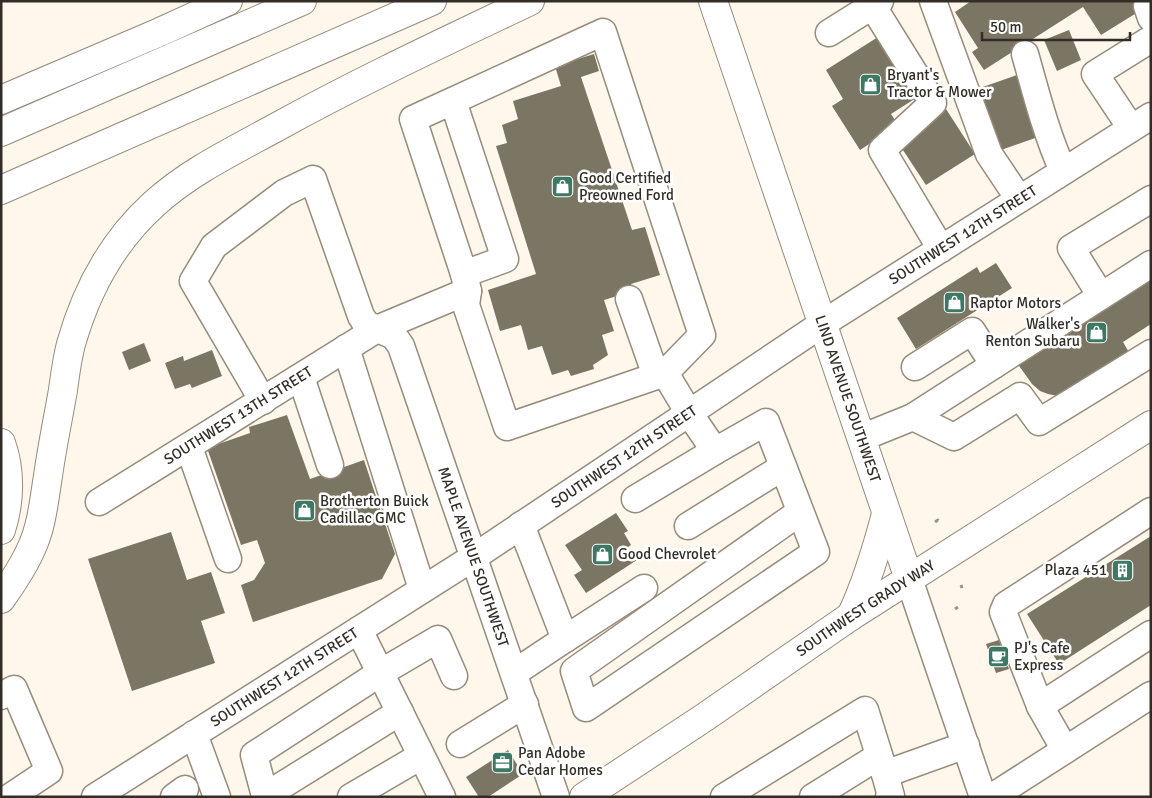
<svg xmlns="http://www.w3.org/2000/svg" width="1152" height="798" viewBox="0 0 1152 798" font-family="Signika,sans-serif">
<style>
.building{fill:#7b7564}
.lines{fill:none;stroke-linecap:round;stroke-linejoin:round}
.minor-casing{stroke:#978b7b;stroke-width:29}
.major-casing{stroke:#978b7b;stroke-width:30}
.highway-casing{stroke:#978b7b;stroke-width:30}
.path{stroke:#9c958c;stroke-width:3;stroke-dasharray:4 4;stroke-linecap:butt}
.minor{stroke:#fff;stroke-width:26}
.major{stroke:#fff;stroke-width:28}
.highway{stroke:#fff;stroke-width:28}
.labels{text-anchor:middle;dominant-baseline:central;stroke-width:5;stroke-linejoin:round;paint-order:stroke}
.poi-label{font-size:15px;fill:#322d26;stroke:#fff;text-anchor:start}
.street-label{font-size:15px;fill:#322d26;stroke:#fff}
</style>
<rect width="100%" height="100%" fill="#fff6ec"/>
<g class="building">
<polygon points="971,1 1151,1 1151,4 1101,35 1083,7 984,70 972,52 978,48 955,12"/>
<polygon points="1069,30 1081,60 1057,71 1044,40"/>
<polygon points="878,37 916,98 891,114 898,125 860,150 832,106 843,99 826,70"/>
<polygon points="594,54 599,71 581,77 632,230 645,227 660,275 631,284 633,291 604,300 614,331 602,335 608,355 593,365 594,369 571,376 568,370 552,375 542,346 528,350 521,325 500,331 488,290 536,274 496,146 507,143 502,125 518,119 513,101 561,86 555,66"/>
<polygon points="1017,75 1038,137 1001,150 980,88"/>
<polygon points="946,109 975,154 926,185 897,141"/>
<polygon points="996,263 1012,288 916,349 897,318 977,267 980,273"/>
<polygon points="1151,278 1151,324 1123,342 1130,354 1058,396 1048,394 1040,391 1032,384 1015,360"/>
<polygon points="144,343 151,361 129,370 122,352"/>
<polygon points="212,350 222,376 192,388 190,384 175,389 165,363 183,356 184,361"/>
<polygon points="287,415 310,479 364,460 395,554 382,579 253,622 241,585 254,580 265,563 257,540 241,545 207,448 250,433 249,427"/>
<polygon points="616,513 628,531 624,533 631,545 628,547 637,560 586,593 574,575 582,570 565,545"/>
<polygon points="171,532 187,580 211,572 225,613 201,621 215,663 132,691 88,559"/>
<polygon points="1151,536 1151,605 1059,664 1027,614"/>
<polygon points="999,640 1009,669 996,673 986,644"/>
<polygon points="508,750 523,774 488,797 479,797 466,777"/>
</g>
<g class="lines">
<defs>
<g id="minor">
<polyline points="933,1 989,154 1019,199"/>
<polyline points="872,5 933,103 882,150 941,249"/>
<polyline points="1147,6 1151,18"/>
<polyline points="829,33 880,1"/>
<path d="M1025,54c11,39 21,79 38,117"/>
<polyline points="453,101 505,259 464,274"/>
<polyline points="1131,128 1095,74 1151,39"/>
<polyline points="1101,296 1071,248 1151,199"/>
<polyline points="629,299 656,376"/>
<polyline points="346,348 422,589"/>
<polyline points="915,367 972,331 994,365"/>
<polyline points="665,373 507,427 466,305 468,291 464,274 413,119 603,32 702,335 665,373 689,413 715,451 766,422 816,552 586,708 574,671 800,512"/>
<polyline points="301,377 330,465"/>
<path id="s1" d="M263,401l-70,-120 21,-35 70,-53 29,-14 48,137 5,8 28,12 7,10 155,451"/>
<polyline points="913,417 1151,264"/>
<polyline points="861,438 913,417 954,437 1020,396 1039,422 1151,353"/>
<polyline points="189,447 228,559"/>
<polyline points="635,499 715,451"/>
<path id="s2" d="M99,502l278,-173 91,-38"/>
<polyline points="688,526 783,467"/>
<polyline points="909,579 983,797"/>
<polyline points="359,630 442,797"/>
<polyline points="565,639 644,588"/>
<polyline points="514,673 565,639 521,525"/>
<polyline points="1,696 14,689 49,771 10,797"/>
<polyline points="1040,706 1151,634"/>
<polyline points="400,712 265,796 254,755 380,673 438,639 454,676"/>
<polyline points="194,734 217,797"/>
<polyline points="460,744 525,704"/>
<polyline points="1065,750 1040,706 1003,612 1006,605 1151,511"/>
<polyline points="885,774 891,796 889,797"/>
<path id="s3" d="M95,797l379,-240 348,-233 329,-208"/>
<polyline points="174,797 185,789"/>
<polyline points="351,797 421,756"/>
<polyline points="724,797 865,710 885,774 966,745"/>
<polyline points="813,797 879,756"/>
<polyline points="992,797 1151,695"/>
</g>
<g id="major">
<path id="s4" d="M713,1l196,578"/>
<path d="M851,616c16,-33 26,-68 35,-102"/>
<path id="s5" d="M584,797l121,-80 146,-101 300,-191"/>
</g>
<g id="highway">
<polyline points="1,100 160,32 228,1"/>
<polyline points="1,132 302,1"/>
<polyline points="1,190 432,1"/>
<path d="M1,443c10,28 9,59 0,87"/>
<path d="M1,599c12,-17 23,-33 31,-52 10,-22 12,-47 16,-71 4,-29 10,-57 15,-86 2,-15 4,-31 8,-46 15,-53 42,-103 83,-140 35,-32 79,-53 121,-76 83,-46 169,-86 255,-127"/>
</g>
</defs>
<use href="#minor" class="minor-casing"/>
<use href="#major" class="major-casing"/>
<use href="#highway" class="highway-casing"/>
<g class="path">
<polyline points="935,522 938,520 940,523"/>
<polyline points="961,585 962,588"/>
<polyline points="955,609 958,607"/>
</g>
<use href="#minor" class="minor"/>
<use href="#major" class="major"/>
<use href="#highway" class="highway"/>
</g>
<defs>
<symbol id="shop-square" viewBox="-11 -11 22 22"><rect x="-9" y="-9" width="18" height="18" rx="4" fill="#3c7863" stroke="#fff"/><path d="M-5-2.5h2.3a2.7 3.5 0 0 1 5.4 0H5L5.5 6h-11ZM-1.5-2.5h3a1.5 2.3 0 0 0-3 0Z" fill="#fff"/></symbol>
<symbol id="building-square" viewBox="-11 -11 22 22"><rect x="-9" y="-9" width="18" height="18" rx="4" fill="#3c7863" stroke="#fff"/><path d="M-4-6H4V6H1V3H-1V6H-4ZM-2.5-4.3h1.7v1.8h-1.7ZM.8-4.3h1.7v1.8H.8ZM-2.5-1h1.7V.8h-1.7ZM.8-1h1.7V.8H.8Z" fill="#fff"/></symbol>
<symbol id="cafe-square" viewBox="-11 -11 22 22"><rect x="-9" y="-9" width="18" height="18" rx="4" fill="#3c7863" stroke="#fff"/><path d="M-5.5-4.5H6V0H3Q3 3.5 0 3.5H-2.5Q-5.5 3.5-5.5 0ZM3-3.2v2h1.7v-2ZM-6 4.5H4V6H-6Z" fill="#fff"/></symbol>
<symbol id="office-square" viewBox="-11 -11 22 22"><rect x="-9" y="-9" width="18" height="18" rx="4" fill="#3c7863" stroke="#fff"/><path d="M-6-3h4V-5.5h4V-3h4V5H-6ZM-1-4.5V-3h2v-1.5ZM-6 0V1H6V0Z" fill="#fff"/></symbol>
</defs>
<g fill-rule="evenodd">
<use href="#shop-square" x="858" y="72" width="25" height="25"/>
<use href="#shop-square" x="550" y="174" width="25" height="25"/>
<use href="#shop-square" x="942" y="290" width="25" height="25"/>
<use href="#shop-square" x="1084" y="320" width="25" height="25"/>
<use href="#shop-square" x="292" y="498" width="25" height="25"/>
<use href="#shop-square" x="590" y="542" width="25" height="25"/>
<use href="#building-square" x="1110" y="558" width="25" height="25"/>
<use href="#cafe-square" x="986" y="644" width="25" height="25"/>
<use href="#office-square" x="490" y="750" width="25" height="25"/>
</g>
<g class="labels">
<g class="poi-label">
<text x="887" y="75">Bryant's<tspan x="887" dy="17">Tractor &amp; Mower</tspan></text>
<text x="579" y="178">Good Certified<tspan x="579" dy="17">Preowned Ford</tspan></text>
<text x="970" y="303">Raptor Motors</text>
<text x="1080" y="324" text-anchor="end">Walker's<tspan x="1080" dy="17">Renton Subaru</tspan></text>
<text x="320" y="501">Brotherton Buick<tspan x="320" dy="17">Cadillac GMC</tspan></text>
<text x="618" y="554">Good Chevrolet</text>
<text x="1107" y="570" text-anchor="end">Plaza 451</text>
<text x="1014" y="648">PJ's Cafe<tspan x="1014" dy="17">Express</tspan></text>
<text x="518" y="753">Pan Adobe<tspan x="518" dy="17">Cedar Homes</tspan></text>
</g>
<g class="street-label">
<text stroke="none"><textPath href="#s3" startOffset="1034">SOUTHWEST 12TH STREET</textPath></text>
<text stroke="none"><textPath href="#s4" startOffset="420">LIND AVENUE SOUTHWEST</textPath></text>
<text stroke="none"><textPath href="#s2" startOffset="164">SOUTHWEST 13TH STREET</textPath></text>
<text stroke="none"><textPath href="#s3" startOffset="629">SOUTHWEST 12TH STREET</textPath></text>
<text stroke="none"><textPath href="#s1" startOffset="720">MAPLE AVENUE SOUTHWEST</textPath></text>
<text stroke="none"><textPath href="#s5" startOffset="339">SOUTHWEST GRADY WAY</textPath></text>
<text stroke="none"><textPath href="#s3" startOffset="224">SOUTHWEST 12TH STREET</textPath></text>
</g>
</g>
<rect width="1152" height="798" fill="none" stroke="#322d26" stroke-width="5"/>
<path d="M982 32v8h148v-8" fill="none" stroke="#322d26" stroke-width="2.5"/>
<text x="990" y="32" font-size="15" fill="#322d26" stroke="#ffffff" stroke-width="4" paint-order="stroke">50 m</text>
</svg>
